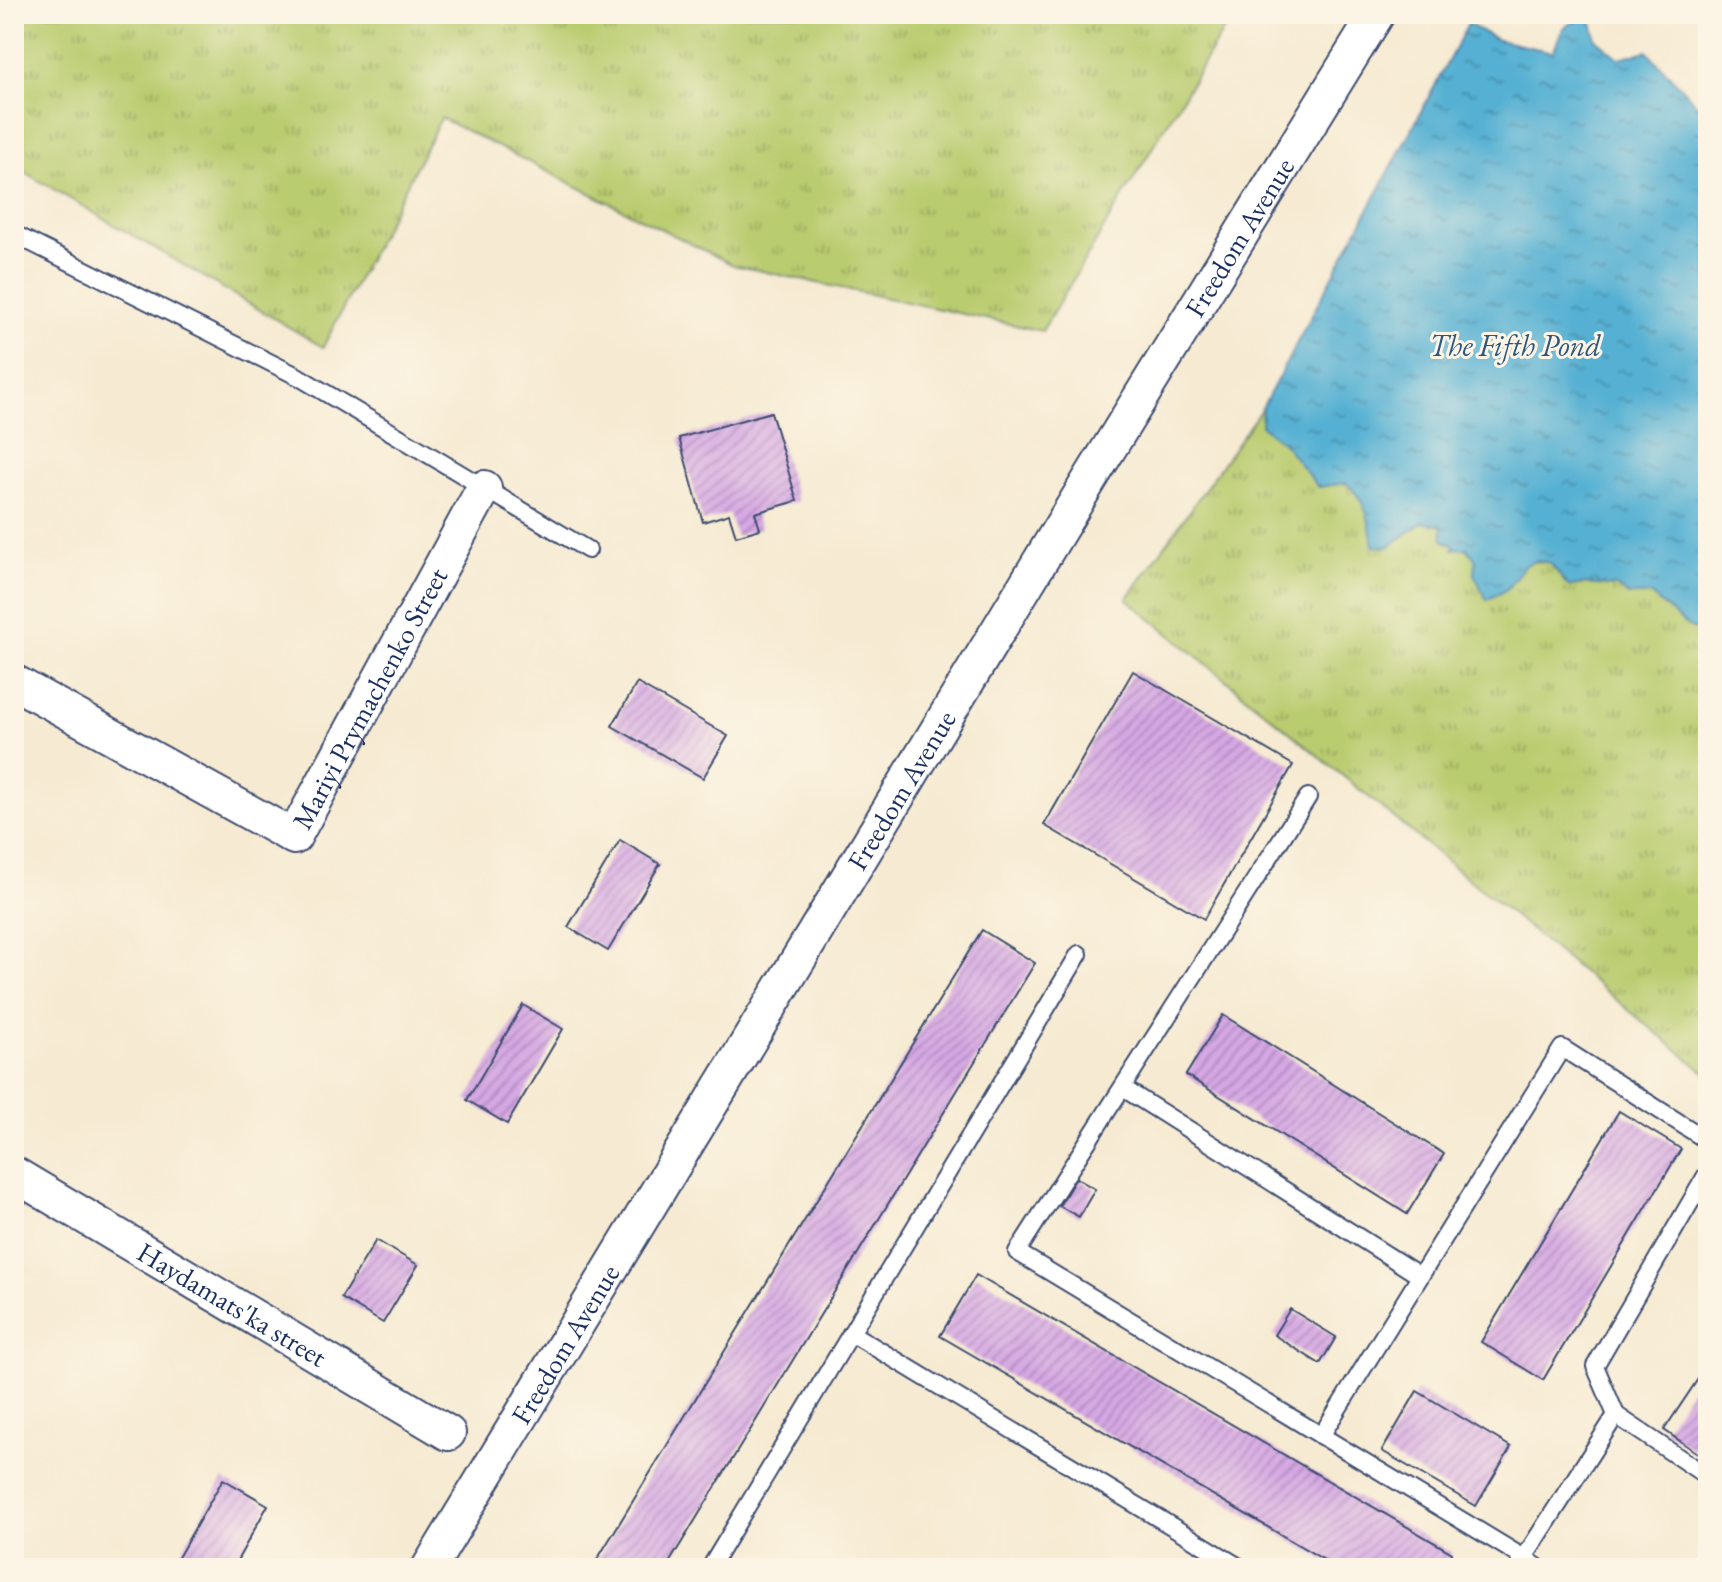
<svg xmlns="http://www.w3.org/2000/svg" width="1722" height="1582" viewBox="0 0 1722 1582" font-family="'EB Garamond',serif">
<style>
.grass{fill:url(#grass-tufts);stroke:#6a7e66;stroke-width:2}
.water{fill:url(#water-ripples);stroke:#387098;stroke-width:2}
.building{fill:url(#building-hatch)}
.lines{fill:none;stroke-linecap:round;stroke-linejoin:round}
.lane-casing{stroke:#3c4b6f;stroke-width:20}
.street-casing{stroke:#3c4b6f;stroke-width:38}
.lane{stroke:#fff;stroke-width:16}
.street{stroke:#fff;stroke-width:34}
.labels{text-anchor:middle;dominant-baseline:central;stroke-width:6;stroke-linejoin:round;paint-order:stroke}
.street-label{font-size:28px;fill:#1b2f5e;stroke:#fcf5e5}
.water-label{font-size:30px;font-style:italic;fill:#2c5681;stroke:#fcf5e5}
</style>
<defs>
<pattern id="grass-tufts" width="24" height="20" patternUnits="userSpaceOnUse" patternTransform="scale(2)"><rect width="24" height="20" fill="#bacc6f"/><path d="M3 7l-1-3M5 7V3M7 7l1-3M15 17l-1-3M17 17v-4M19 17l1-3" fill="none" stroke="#96a65e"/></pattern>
<pattern id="water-ripples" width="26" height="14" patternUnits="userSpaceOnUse" patternTransform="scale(2)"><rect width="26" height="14" fill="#55b0d3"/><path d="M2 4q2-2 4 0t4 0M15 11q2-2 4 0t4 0" fill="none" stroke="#4690ae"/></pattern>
<pattern id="building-hatch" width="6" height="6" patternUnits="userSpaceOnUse" patternTransform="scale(2)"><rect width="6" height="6" fill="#d6a7e4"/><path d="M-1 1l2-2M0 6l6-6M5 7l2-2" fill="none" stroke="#ad88bc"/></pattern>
</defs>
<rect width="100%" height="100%" fill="#fcf5e5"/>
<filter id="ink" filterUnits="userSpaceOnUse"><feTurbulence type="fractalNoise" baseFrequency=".0125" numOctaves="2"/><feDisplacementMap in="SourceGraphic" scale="16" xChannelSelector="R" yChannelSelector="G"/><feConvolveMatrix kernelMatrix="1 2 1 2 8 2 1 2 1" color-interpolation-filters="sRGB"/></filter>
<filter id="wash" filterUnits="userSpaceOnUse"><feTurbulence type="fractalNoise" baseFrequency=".006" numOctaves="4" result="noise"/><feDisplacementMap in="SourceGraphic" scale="32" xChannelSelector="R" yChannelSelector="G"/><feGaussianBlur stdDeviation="1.8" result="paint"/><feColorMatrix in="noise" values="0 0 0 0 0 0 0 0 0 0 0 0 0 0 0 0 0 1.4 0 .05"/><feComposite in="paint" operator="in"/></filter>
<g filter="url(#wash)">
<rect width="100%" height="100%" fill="#f6ead2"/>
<g class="grass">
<polygon points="14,14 1233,14 1042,331 733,265 441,118 323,347 14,166"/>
<path d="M1262,408v17l22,19 34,43 28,-4 10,8 32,56 35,-25 20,4 64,63c13,-19 17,-32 43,-26l18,23 20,-2 28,3 12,8h23l35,30 22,10v440l-581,-476z"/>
</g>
<path class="water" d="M1590,14l6,25 23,19 28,-7 61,66v518l-22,-10 -35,-30h-23l-12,-8 -28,-3 -20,2 -18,-23 -13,-3 -13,6 -17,23 -20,11 -13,-26 2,-14 -9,-12 -14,1 2,-3 -12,-6 -1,-14 -19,-4 -35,25 -15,-1c-3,-25 -7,-46 -27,-63l-28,4 -34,-43 -23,-19 1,-17 206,-384 30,16 55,12 11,-25z"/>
<g id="blocks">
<g class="building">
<polygon points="771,412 797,501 755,513 760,529 736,536 729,514 703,522 679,438"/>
<polygon points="1133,671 1293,765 1204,919 1044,825"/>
<polygon points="637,683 728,736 703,778 612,726"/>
<polygon points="620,840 660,864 608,951 568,927"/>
<polygon points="982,930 1035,963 666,1568 592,1568"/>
<polygon points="523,1005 563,1029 507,1124 467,1100"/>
<polygon points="1223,1015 1444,1154 1407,1214 1186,1075"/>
<polygon points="1619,1111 1681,1149 1543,1380 1481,1342"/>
<polygon points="1076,1178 1095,1189 1079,1217 1059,1206"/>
<polygon points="376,1240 418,1265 383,1323 341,1298"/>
<polygon points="976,1275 1452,1553 1444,1568 1338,1568 940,1336"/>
<polygon points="1290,1309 1336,1337 1320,1364 1274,1335"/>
<polygon points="1704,1370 1708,1373 1708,1460 1664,1430"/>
<polygon points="1417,1391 1511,1447 1476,1506 1382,1451"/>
<polygon points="223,1479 268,1505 233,1568 172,1568"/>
</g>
</g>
</g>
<g filter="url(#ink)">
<use href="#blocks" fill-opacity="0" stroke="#3c4b6f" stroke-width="2"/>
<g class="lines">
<defs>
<g id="lane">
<polyline points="14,234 299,377 588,550"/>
<polyline points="1308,797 1017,1252 1524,1558 1518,1568"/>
<polyline points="1123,1088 1420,1276"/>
<polyline points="851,1333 1241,1568"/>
<polyline points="1616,1415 1595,1366 1708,1172"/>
<polyline points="1321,1436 1562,1048 1708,1141"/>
<polyline points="710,1568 1079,954"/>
<polyline points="1539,1568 1524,1558 1616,1415 1708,1477"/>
</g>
<g id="street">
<path id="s1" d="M14,682l280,155 190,-349"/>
<path id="s2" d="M14,1174l434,259"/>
<path id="s3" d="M429,1568l661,-1089 287,-465"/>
</g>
</defs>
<use href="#lane" class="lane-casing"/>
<use href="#street" class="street-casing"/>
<use href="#lane" class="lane"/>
<use href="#street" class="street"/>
</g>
</g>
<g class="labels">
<g class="street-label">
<text stroke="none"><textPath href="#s3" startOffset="1558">Freedom Avenue</textPath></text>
<text stroke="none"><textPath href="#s1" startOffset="478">Mariyi Prymachenko Street</textPath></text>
<text stroke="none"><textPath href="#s3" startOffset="910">Freedom Avenue</textPath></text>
<text stroke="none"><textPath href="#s2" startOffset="254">Haydamats'ka street</textPath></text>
<text stroke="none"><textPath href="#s3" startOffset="262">Freedom Avenue</textPath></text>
</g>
<g class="water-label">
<text x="1515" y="345">The Fifth Pond</text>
</g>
</g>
<rect width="1722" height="1582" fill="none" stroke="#fcf5e5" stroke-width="48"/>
</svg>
